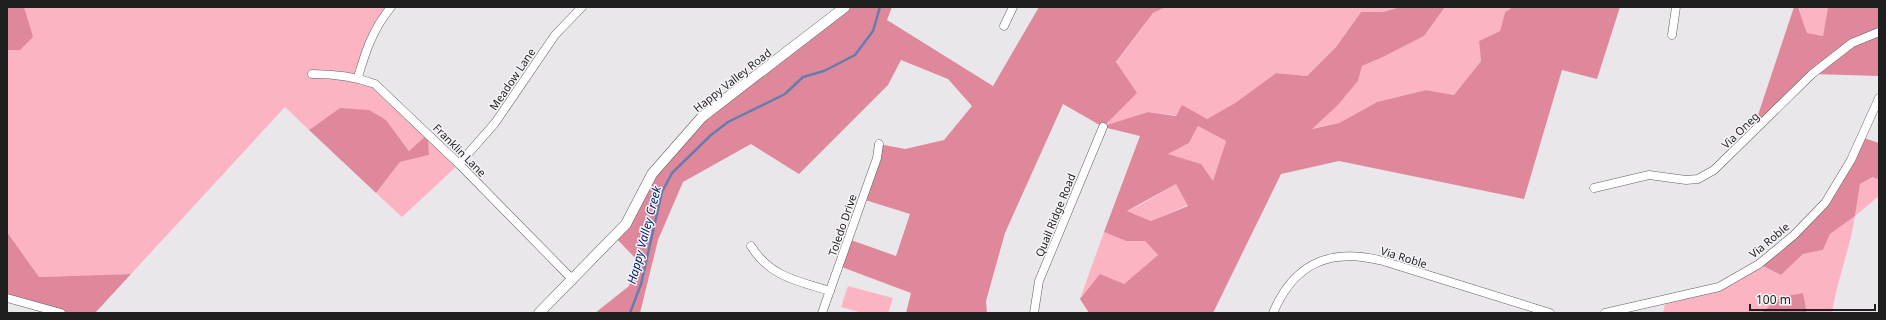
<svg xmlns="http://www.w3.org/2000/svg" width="1886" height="320" viewBox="0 0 1886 320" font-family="'Noto Sans',sans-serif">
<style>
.green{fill:#fdb4c2}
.forest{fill:#e0889b;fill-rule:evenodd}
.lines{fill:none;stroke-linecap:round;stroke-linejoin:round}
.stream{stroke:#657dae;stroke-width:2.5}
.minor-casing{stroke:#615f62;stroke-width:9}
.tertiary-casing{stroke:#615f62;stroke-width:11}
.minor{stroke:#fff;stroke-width:8}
.tertiary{stroke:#fff;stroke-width:10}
.labels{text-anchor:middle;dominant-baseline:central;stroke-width:3;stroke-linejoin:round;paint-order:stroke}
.street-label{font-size:11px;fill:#1f1f20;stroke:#f6f4f7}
.water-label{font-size:12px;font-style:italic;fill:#05206f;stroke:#f6f4f7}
</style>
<rect width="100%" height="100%" fill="#e9e7ea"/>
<g class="green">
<polygon points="24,7 391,7 379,24 358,77 375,84 459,164 402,217 376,193 400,162 429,155 428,135 409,151 386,120 340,108 309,130 285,107 131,274 39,277 7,232 7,50 20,50 25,13"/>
<polygon points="1166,7 1400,7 1383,12 1361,12 1336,47 1307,76 1276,73 1235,103 1207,119 1148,112 1103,127 1116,63 1153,13"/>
<polygon points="1445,7 1513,7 1505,12 1500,31 1479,41 1481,61 1454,95 1426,90 1377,102 1339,123 1311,129 1338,105 1358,81 1362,66 1383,57 1424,36"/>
<polygon points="1798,7 1828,7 1823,36 1807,33"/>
<polygon points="1198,126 1226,141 1213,182 1167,154 1189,143"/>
<path d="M1873,177l6,3v16l-24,20c-5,33 -18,64 -23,97h-25l-4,-20 -22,4 -20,16h-98l3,-14 53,-12 40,-23 22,11 22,-21 20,-4 7,-16 25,-18 5,-32z"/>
<polygon points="1176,184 1188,205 1151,221 1127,211 1140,205"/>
<polygon points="1104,232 1126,241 1145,241 1158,255 1124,284 1080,299"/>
<polygon points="848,286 893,298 888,313 863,313 841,307"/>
</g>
<g class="forest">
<polygon points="7,7 24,7 33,37 20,50 7,50"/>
<path d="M843,7h49l-5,13 106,66 46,-79h127l-13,6 -37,49 21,31 -33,33 44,-14 28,4 6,-11 25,14 28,-16 41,-30 31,3 29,-29 25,-35h22l17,-5h45l-21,29 -41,21 -21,9 -4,15 -20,24 -26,24 27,-6 38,-21 49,-12 28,5 27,-34 -2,-20 21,-10 5,-19 8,-5h107l-23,72 -35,-9 -38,129 -185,-38 -58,13 -68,139h-124l-9,-14 20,-25 24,10 34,-29 -13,-14h-19l-22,-9 36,-96 -37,-9 -40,-23 -58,129 -19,68 1,12h-81l5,-20 -72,-27 9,-27 48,17 14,-42 -48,-15 17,-55 26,5 39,-9 28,-34 -24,-27 -47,-19 -13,25 -89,89 -48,-30 -68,38 -25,58 -18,73h-45l34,-27 8,-26 -23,-24 38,-62 29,-34zM1198,126l28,15 -13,40 -12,-17 -33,-10 21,-11zM1176,184l12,22 -37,15 -24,-10z"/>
<path d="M1794,7h4l9,26 16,3 5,-29c17,1 34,0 51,0v69l-67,-2 -60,59z"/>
<polygon points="340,108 369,110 386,120 409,151 428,134 429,155 400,162 376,193 309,130"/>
<polygon points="1861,137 1879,143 1879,180 1873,177 1860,184 1855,216 1830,234 1823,250 1803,254 1781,275 1759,264 1825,203"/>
<polygon points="7,232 39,277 131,274 95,313 61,313 7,295"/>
<polygon points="1803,293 1807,313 1761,313 1781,297"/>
</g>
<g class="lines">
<polyline class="stream" points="630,313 641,284 662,192 672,173 711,135 728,122 785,94 803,77 824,71 855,55 873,31 880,7"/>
<defs>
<g id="minor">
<polyline points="1004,26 1013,7"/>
<polyline points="1672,35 1676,7"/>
<path d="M312,74c23,0 42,2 63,10l84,80 114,116"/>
<path d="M358,77c8,-27 15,-48 33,-70"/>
<polyline points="459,164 495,123 555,35 582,7"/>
<polyline points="1594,188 1649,175 1686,180 1698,179 1714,170 1812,74 1852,43 1879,32"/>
<path d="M751,246c19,31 47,35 79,45"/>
<polyline points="7,298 61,313"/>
<polyline points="822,313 877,158 879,144"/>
<polyline points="1034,313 1039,281 1103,127"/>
<path d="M1273,313c21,-50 57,-66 110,-52l167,52"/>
<polyline points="1605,313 1719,287 1759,264 1794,235 1825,203 1851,160 1879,98"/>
</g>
<polyline id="tertiary" points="539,313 626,224 652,174 702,117 845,7"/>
</defs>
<use href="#minor" class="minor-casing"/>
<use href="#tertiary" class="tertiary-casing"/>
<use href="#minor" class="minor"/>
<use href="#tertiary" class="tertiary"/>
</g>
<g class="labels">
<g class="street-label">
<text transform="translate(512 79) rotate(-56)">Meadow Lane</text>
<text transform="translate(732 80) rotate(-38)">Happy Valley Road</text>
<text transform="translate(1740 130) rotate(-44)">Via Oneg</text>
<text transform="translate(460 150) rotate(45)">Franklin Lane</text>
<text transform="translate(1055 215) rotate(-68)">Quail Ridge Road</text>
<text transform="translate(842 225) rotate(-71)">Toledo Drive</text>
<text transform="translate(1769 240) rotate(-40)">Via Roble</text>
<text transform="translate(1404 257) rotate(17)">Via Roble</text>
</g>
<g class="water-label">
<text transform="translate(644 235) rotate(-75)">Happy Valley Creek</text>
</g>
</g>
<rect width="1886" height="320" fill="none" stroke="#1f1f20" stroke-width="16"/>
<path d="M1750 304v6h125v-6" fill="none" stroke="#1f1f20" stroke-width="2"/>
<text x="1756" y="304" font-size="12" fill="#1f1f20" stroke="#f6f4f7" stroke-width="3" paint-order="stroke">100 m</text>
</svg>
